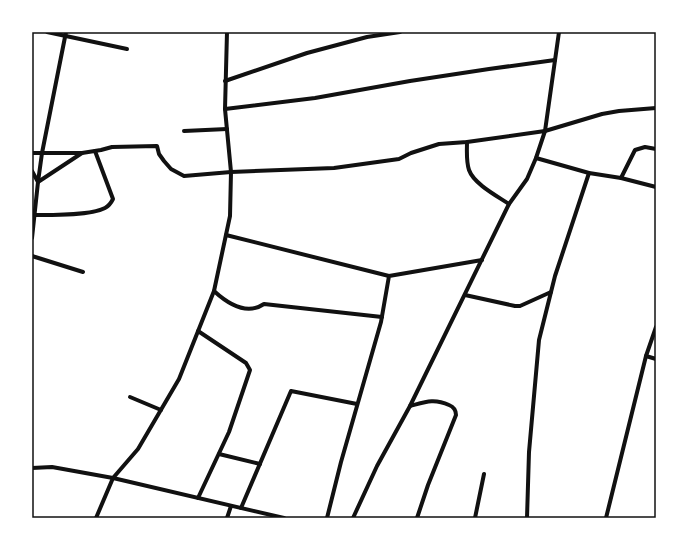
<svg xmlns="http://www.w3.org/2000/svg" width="688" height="550" viewBox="0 0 688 550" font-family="Figtree,sans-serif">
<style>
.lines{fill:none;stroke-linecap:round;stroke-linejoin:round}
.minor{stroke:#111;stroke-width:4}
.neatline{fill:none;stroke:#111;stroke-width:1.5}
</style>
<rect width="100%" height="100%" fill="#fff"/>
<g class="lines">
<g class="minor">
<polyline points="47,32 127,49"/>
<polyline points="225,81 307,53 367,37 400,32"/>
<polyline points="225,109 315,98 410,81 489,69 555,60"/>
<polyline points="184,131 227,129"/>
<path d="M467,142c0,9 -1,19 2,28 5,14 28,26 40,34"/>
<polyline points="32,153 82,153 101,150 112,147 157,146 159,154 164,161 171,169 184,176 231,172 334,168 399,159 411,153 439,144 467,142 545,131 602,114 619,111 656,108"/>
<polyline points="536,158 589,173 621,178 656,187"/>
<polyline points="32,171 38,182 82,153"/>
<polyline points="621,178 635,150 645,147 656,149"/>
<path d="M32,215c18,0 58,1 73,-7 4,-2 6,-5 8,-9l-18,-48"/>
<polyline points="226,235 389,276"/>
<polyline points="32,238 38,182 42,153 66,32"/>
<polyline points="32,256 83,272"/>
<path d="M214,291c13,12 32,25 50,13l118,13"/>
<polyline points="465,295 515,306 520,306 551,292"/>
<polyline points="198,331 246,363 250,370 229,432 198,498"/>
<polyline points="646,356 656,359"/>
<polyline points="130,397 161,410"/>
<path d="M410,406c15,-4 24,-8 39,-1 5,2 7,5 7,10l-28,70 -11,33"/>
<polyline points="219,454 260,464"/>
<polyline points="32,468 52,467 113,478 284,518"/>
<polyline points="241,508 291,391 357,404"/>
<polyline points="96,518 113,478 138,449 179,379 214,291 230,216 231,172 225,109 227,32"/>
<polyline points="227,518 231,506"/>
<polyline points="327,518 341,462 381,322 389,276 482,260"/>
<polyline points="353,518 377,466 410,406 509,204 527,179 536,158 545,131 559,32"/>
<polyline points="475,518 484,474"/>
<polyline points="527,518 529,452 539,340 555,276 589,173"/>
<polyline points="606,518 646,356 656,327"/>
</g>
</g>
<rect width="688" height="550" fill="none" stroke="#ffffff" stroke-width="66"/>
<rect x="33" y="33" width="622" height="484" class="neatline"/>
</svg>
